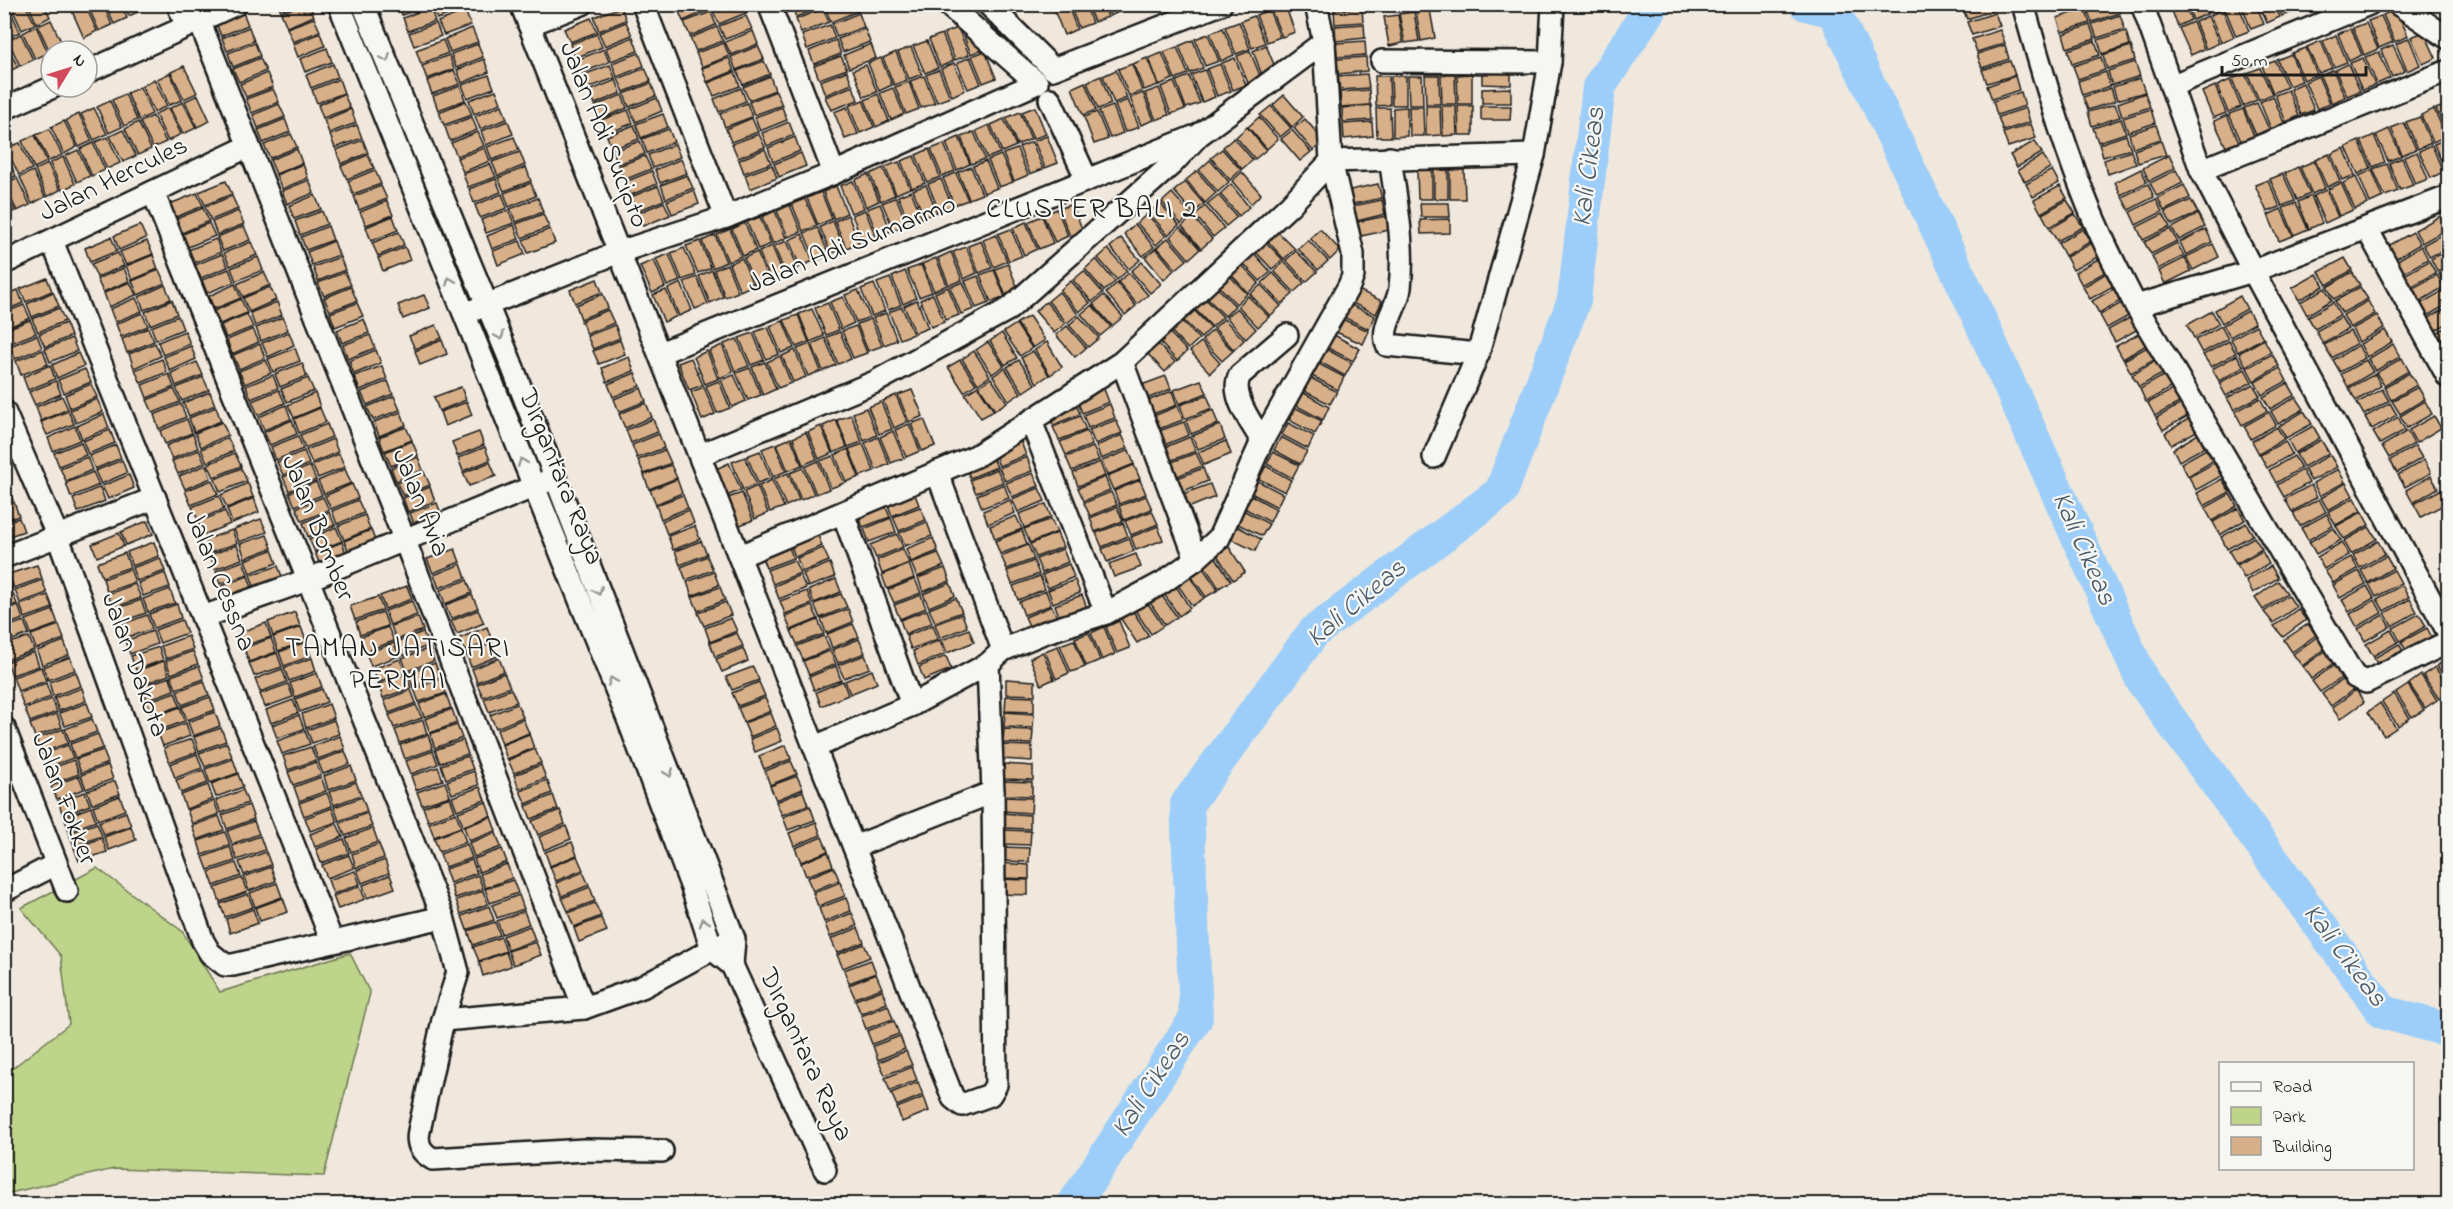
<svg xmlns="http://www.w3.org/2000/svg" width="2453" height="1209" viewBox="0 0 2453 1209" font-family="'Indie Flower',sans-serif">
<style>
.green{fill:#bed48a;stroke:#6d7853;stroke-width:1.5}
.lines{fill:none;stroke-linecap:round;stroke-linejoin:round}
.river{stroke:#9dcef9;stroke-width:34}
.building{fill:#d7b089;stroke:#1c1c1c;stroke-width:1.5}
.minor-casing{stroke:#1c1c1c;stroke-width:26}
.minor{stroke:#f6f6f2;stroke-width:21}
.oneway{stroke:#949492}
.labels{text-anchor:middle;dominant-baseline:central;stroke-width:4.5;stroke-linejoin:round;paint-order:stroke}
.street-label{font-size:27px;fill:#1c1c1c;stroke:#f6f6f2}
.water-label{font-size:28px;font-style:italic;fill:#495a69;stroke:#f6f6f2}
.neighbourhood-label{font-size:28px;letter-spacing:1.5px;fill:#1c1c1c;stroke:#f6f6f2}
</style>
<rect width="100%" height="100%" fill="#f0e8dd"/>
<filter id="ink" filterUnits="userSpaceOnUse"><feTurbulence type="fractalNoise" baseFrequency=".0167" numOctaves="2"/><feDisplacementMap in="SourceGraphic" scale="12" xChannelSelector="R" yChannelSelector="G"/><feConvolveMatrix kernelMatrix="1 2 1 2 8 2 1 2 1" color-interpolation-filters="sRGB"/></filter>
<g filter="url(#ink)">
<polygon class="green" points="97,868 182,931 220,992 350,953 370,993 324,1176 114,1169 5,1194 5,1074 69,1024 61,956 21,908"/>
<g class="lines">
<g class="river">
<polyline points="1806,4 1834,11 1971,300 2143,682 2383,1012 2448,1030"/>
<polyline points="1074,1204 1196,1018 1187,804 1314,632 1501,492 1574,300 1599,87 1653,4"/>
</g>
</g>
<g class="building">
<polygon points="10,4 25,4 35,24 22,30"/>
<polygon points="28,4 44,4 50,17 37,24"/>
<polygon points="87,4 103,4 112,25 99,31"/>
<polygon points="105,4 121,4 127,18 114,24"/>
<polygon points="124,4 140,4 142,10 129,16"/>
<polygon points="278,4 297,4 281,11"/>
<polygon points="303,4 309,4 314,16 287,27 281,13"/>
<polygon points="398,4 429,4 429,5 402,15"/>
<polygon points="436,4 463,4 464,9 437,19 432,6"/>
<polygon points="684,4 707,4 709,10 683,21 677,7"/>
<polygon points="729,4 742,4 746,13 719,24 713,11"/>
<polygon points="791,4 822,4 822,7 796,17"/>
<polygon points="835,4 855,4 858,11 831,22 825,8"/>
<polygon points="1060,4 1067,4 1077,29 1064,35 1053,7"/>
<polygon points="1069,4 1085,4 1092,23 1079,28"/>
<polygon points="1087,4 1103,4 1108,17 1094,22"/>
<polygon points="1105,4 1121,4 1123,10 1110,16"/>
<polygon points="1332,4 1361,4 1361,5 1332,7"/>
<polygon points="1965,4 1992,4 1994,10 1967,19 1962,6"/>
<polygon points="2100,4 2117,4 2120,13 2092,22 2087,9"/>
<polygon points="2169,4 2185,4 2191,20 2178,26"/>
<polygon points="2187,4 2203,4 2207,14 2193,20"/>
<polygon points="2205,4 2220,4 2222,8 2208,13"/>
<polygon points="2238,4 2249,31 2236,36 2225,9"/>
<polygon points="2241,4 2256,4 2264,24 2251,29"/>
<polygon points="2259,4 2274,4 2280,17 2267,23"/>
<polygon points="2277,4 2292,4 2295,11 2282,16"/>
<polygon points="8,5 20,32 7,38 4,33 4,7"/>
<polygon points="85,5 97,31 84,38 72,11"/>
<polygon points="1285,5 1295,32 1282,37 1271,10"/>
<polygon points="430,7 435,21 408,31 403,18"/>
<polygon points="621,7 626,20 599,31 594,17"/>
<polygon points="1362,8 1363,22 1335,24 1334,10"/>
<polygon points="823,9 829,22 801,33 796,19"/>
<polygon points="2085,9 2090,23 2062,32 2057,18"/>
<polygon points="2396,9 2408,36 2395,42 2383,15"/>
<polygon points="1269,10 1280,37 1267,42 1256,15"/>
<polygon points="1430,10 1435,38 1421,41 1416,12"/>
<polygon points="2223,10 2234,37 2221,42 2210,15"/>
<polygon points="465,11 471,25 444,35 438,22"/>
<polygon points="243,12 248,25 221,36 216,23"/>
<polygon points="711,12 716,25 690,36 684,22"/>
<polygon points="1414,12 1419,41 1405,43 1399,14"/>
<polygon points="859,13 864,27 837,37 832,24"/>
<polygon points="1995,13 2000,26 1972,35 1967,22"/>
<polygon points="1398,15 1403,43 1389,46 1384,17"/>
<polygon points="2120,15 2125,29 2097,38 2092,24"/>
<polygon points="746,16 752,29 725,39 719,26"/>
<polygon points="1254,16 1265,43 1252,48 1241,21"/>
<polygon points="2208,16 2219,43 2206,49 2195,22"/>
<polygon points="2381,16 2393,42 2379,48 2368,21"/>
<polygon points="314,18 320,31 293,42 287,28"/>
<polygon points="591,18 597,32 570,42 564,29"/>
<polygon points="51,20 63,46 50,52 38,26"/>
<polygon points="626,22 632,35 605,46 599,33"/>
<polygon points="1239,22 1250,49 1236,54 1225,27"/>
<polygon points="2193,22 2204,49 2191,55 2179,28"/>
<polygon points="436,23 441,36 414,46 409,33"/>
<polygon points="2366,23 2378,49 2364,55 2353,28"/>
<polygon points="1364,24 1365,38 1336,41 1335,26"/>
<polygon points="830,25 835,38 807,49 802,35"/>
<polygon points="2090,25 2095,39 2067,48 2063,34"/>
<polygon points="36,26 48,53 35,59 23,33"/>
<polygon points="249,27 254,41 227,51 222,38"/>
<polygon points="717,27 723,41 696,51 690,38"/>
<polygon points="960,27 988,47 971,54"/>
<polygon points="472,28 478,42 450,52 445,39"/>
<polygon points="958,28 969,55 955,60 944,33"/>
<polygon points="1223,28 1234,55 1221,61 1210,33"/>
<polygon points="2351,28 2362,55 2349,61 2338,34"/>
<polygon points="865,29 870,42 843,52 838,39"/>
<polygon points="2000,30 2005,43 1977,52 1972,39"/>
<polygon points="753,31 758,44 731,55 725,42"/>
<polygon points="2126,31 2130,45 2102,54 2098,40"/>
<polygon points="2424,32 2436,58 2423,64 2411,37"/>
<polygon points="320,33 325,46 298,57 293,44"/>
<polygon points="21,34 33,60 20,66 8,40"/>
<polygon points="597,34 602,47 575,58 570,44"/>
<polygon points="942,34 953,61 940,67 929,39"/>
<polygon points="1208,34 1219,61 1205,66 1195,39"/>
<polygon points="2336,35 2347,62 2334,67 2323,41"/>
<polygon points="633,37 638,51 611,61 606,48"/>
<polygon points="2409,38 2420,65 2407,71 2396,44"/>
<polygon points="443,40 448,53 421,64 416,50"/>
<polygon points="836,40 841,54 814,64 809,51"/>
<polygon points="1193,40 1203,68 1190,73 1179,46"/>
<polygon points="4,41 18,67 5,73 4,71"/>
<polygon points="927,41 938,68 925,73 913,46"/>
<polygon points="1365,41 1366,55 1337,57 1336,43"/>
<polygon points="2095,41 2100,55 2072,64 2068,50"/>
<polygon points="2321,41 2332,68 2319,73 2307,47"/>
<polygon points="255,43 260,56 233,67 228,53"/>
<polygon points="724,43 729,56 702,67 696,53"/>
<polygon points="478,44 483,57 456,68 451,54"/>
<polygon points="871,44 876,58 849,68 844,55"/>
<polygon points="1266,45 1277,72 1263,78 1253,51"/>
<polygon points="2005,45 2009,59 1982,68 1977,54"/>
<polygon points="2393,45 2405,71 2392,77 2381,50"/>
<polygon points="758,46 764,59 736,70 731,57"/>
<polygon points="2131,46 2135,60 2107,69 2103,55"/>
<polygon points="911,47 922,74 909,79 898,52"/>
<polygon points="1177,47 1188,74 1175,79 1164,52"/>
<polygon points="327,48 332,62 305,72 300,59"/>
<polygon points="2306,48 2317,74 2304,80 2292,53"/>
<polygon points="604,49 609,62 582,73 577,60"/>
<polygon points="985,51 996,78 983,83 972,56"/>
<polygon points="1250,51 1261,78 1248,83 1237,56"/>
<polygon points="896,52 907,80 894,85 883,58"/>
<polygon points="2379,52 2390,78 2377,84 2365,57"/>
<polygon points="639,53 644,66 617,77 612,63"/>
<polygon points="1162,53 1173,79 1159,85 1149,58"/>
<polygon points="2291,54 2302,81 2289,86 2277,60"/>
<polygon points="449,55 454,69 427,79 422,66"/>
<polygon points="841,56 847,69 819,79 814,66"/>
<polygon points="970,57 981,84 968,89 957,63"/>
<polygon points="1366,57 1367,71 1338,74 1337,59"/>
<polygon points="2101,57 2105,70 2078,79 2073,66"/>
<polygon points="260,58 266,71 239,82 233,69"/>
<polygon points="729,58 734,71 707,82 702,68"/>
<polygon points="881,58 892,85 879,91 868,63"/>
<polygon points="1147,58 1158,85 1144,90 1133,64"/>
<polygon points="1235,58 1246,85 1233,90 1222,63"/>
<polygon points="2363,58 2375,85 2362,90 2350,63"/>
<polygon points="484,59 489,72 462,83 457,70"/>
<polygon points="764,61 770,74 743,85 737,71"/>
<polygon points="2010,61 2015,75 1987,83 1982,70"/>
<polygon points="2275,61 2287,87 2273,93 2262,66"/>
<polygon points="2135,62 2140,76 2112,85 2108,71"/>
<polygon points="954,63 965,90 952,96 941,69"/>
<polygon points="333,64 338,77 311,88 306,75"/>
<polygon points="1132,64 1142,91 1129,96 1118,69"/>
<polygon points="1220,64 1231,91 1217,96 1207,69"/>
<polygon points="2348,64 2360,91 2347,96 2335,70"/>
<polygon points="610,65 615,78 588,88 583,75"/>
<polygon points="866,65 877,92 864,97 853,70"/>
<polygon points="184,66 197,93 184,99 171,72"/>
<polygon points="645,68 651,81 624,92 618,79"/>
<polygon points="2260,68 2272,94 2259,100 2247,73"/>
<polygon points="1482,69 1511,71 1511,85 1482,84"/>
<polygon points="454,70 460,84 432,94 427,81"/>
<polygon points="939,70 950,97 937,102 926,75"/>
<polygon points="1116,70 1127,98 1114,103 1103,76"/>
<polygon points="1205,70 1215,97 1202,102 1191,75"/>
<polygon points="2333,70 2345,97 2332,103 2320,76"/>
<polygon points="847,71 852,84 825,95 820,81"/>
<polygon points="735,72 740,86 714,96 708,83"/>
<polygon points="2106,72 2110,86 2082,95 2078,81"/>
<polygon points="170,73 182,100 169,105 157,79"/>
<polygon points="267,73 273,87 246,97 240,84"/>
<polygon points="1367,74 1369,88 1340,90 1338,76"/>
<polygon points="1472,74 1472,104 1458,104 1457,75"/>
<polygon points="2245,74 2257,100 2243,106 2232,79"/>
<polygon points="489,75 494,88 467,98 462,85"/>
<polygon points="1425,75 1439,75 1440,104 1426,104"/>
<polygon points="1441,75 1455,75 1456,104 1442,104"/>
<polygon points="770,76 775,90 749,100 743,87"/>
<polygon points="924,76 935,103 921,108 910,81"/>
<polygon points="1101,76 1111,104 1098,109 1087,82"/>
<polygon points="1189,76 1200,103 1186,108 1176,81"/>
<polygon points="1375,76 1389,76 1390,105 1376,106"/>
<polygon points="1391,76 1406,76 1406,105 1392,105"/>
<polygon points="1408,76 1422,76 1423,105 1409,105"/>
<polygon points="2015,76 2019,90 1992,99 1987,86"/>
<polygon points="2318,76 2330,103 2317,109 2305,82"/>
<polygon points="2140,78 2145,92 2117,100 2113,87"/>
<polygon points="154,79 167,106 154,112 142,86"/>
<polygon points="339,79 344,93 317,103 312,90"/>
<polygon points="616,80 621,93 595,104 589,91"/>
<polygon points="2230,80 2241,107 2228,112 2217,86"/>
<polygon points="909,82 919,109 906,114 895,87"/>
<polygon points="1085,82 1096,110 1083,115 1072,88"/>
<polygon points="1174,82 1185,109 1171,114 1161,87"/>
<polygon points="651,83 656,96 629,107 624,94"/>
<polygon points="2303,83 2314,110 2301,115 2290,89"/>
<polygon points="460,86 465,100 438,110 433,96"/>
<polygon points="853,86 858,100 831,110 825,97"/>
<polygon points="2215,86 2226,113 2213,118 2202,92"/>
<polygon points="140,87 152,114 139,120 127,93"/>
<polygon points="741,88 746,101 719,112 714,99"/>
<polygon points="893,88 904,114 891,120 880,93"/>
<polygon points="1159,88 1169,115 1156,120 1145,93"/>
<polygon points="1511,88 1511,103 1482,103 1482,89"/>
<polygon points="2111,88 2115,101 2088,110 2083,97"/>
<polygon points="273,89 279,102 252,113 246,99"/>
<polygon points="496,90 501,103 474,114 469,100"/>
<polygon points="1369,90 1370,105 1341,107 1340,92"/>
<polygon points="2288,90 2299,116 2286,122 2275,95"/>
<polygon points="776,91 782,105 754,115 749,102"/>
<polygon points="2021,92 2025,106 1997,115 1993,101"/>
<polygon points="1143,93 1154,120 1141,125 1130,98"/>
<polygon points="2145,93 2150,107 2122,116 2118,103"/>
<polygon points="125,94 137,120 124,126 112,100"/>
<polygon points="344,94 350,108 323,118 318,105"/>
<polygon points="878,94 889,121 876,127 865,100"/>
<polygon points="198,95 210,121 197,127 185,101"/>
<polygon points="622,95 627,108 600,119 595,106"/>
<polygon points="1284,95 1303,117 1292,127 1273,105"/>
<polygon points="2273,96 2284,123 2271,129 2260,102"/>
<polygon points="657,98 662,111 636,122 630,109"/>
<polygon points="863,100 874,127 860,133 849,106"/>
<polygon points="1128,100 1139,127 1125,132 1115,105"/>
<polygon points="110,101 122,127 109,133 97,107"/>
<polygon points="466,101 472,115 444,125 439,112"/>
<polygon points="183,102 196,128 183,134 170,108"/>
<polygon points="747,103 752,117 725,127 720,114"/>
<polygon points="2257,103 2269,129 2256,135 2244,108"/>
<polygon points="279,104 285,117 258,128 253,115"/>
<polygon points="2115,104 2120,117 2092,126 2088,112"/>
<polygon points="2448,104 2448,135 2436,109"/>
<polygon points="502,105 507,119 480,129 475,116"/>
<polygon points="1371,105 1372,120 1343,122 1342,108"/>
<polygon points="1113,106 1123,133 1110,138 1099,111"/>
<polygon points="1271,106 1291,128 1280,137 1260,115"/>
<polygon points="1426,106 1440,106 1441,135 1426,136"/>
<polygon points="1442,106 1456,106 1457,135 1443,136"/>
<polygon points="1458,106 1473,106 1473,135 1459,135"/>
<polygon points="1481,106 1511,106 1510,120 1481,120"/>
<polygon points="782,107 787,120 760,131 755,117"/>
<polygon points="847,107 858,134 845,139 834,112"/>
<polygon points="1035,107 1046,134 1033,139 1022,112"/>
<polygon points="1407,107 1407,136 1393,137 1393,108"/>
<polygon points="1409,107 1423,107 1424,136 1410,136"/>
<polygon points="94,108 107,134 94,140 81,114"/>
<polygon points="168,108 181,134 168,141 155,114"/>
<polygon points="1376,108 1390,108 1391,137 1377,137"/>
<polygon points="2026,108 2030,122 2003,131 1998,117"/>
<polygon points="351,109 356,123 329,133 324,120"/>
<polygon points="2151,109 2155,123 2128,132 2123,118"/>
<polygon points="2243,109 2254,136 2241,141 2229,114"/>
<polygon points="2434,109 2446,136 2433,142 2421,115"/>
<polygon points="628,110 633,123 606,134 601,120"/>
<polygon points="1020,112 1031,139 1017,145 1006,118"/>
<polygon points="1097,112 1108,139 1094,144 1084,117"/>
<polygon points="79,114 92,141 79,147 66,120"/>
<polygon points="663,114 668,127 641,138 636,124"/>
<polygon points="2227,115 2239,142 2226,147 2214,121"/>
<polygon points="153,116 166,142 153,148 140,122"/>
<polygon points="472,117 477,130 450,141 445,127"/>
<polygon points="1259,117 1278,139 1267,149 1248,127"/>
<polygon points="2420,117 2431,143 2418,149 2406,122"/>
<polygon points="752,118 758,132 731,142 726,129"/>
<polygon points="285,119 290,132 263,143 258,130"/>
<polygon points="1004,119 1016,146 1002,152 991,125"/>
<polygon points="1305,119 1324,141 1313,151 1294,128"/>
<polygon points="2121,119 2126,133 2098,142 2093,128"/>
<polygon points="64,121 77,147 64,154 51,127"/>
<polygon points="508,121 513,134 486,145 481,131"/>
<polygon points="138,122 151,149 138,155 125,129"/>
<polygon points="789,122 794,135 767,146 762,133"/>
<polygon points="1372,122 1373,136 1344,139 1343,124"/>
<polygon points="2404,123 2416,149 2402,155 2391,128"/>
<polygon points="2031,124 2036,138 2008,147 2003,133"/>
<polygon points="357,125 362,138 335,148 330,135"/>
<polygon points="634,125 639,139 612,149 607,136"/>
<polygon points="989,125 1000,153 987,158 976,131"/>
<polygon points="2156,125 2161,139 2133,148 2129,134"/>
<polygon points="1247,127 1266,150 1255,159 1236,137"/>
<polygon points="49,129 62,155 49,161 36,135"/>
<polygon points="669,129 674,142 647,153 642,139"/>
<polygon points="2389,129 2401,156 2388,161 2376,135"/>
<polygon points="123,130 136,156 123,162 110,136"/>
<polygon points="1292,130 1311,152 1300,161 1281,139"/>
<polygon points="478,132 484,146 457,156 451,143"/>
<polygon points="974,132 985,159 971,164 961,137"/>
<polygon points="291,134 297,147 270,158 264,145"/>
<polygon points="759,134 765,147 738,158 732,144"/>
<polygon points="35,135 47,162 34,168 22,141"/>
<polygon points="2126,135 2131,149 2103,157 2099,144"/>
<polygon points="2374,135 2385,162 2373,167 2361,141"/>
<polygon points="1047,136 1058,163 1045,168 1034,141"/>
<polygon points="108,137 120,163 107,169 95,142"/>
<polygon points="514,137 519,150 492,160 487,147"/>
<polygon points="795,137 800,151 773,162 768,148"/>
<polygon points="959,137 970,164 957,170 946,143"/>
<polygon points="1234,138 1253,160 1242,169 1223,147"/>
<polygon points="2447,139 2448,170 2445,171 2434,144"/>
<polygon points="363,140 368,153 341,164 336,150"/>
<polygon points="640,141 645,154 618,164 613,151"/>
<polygon points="2035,141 2042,153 2017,167 2010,155"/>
<polygon points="2161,141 2166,155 2138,163 2134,150"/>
<polygon points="2359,141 2371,168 2358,174 2346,147"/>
<polygon points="1032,142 1043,169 1030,174 1019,147"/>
<polygon points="20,143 32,169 19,175 6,148"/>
<polygon points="93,143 105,170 92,176 80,149"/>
<polygon points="675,144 680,157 653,168 648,155"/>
<polygon points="944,144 955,171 942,176 931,149"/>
<polygon points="2432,145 2443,172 2431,178 2419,151"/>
<polygon points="485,148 490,161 463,172 457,158"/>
<polygon points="2344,148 2355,175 2342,180 2331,154"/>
<polygon points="297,149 302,163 276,174 270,160"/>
<polygon points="765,149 771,163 744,173 739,160"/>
<polygon points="929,149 940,177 927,182 916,155"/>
<polygon points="1017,149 1028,175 1014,181 1003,154"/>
<polygon points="1222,149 1241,170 1230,180 1211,158"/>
<polygon points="78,150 90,176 77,182 65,156"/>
<polygon points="4,151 16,176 4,181"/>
<polygon points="2131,151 2136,164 2108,174 2104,160"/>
<polygon points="520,152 525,165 498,176 492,162"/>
<polygon points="2417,152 2428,179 2415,184 2404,157"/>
<polygon points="801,153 806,166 779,177 774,164"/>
<polygon points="2329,154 2340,181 2327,187 2315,160"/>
<polygon points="368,155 374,168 347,179 341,166"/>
<polygon points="1001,155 1013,182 999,187 988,160"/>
<polygon points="2043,155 2050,168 2025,182 2018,170"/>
<polygon points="2169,155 2175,168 2149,181 2143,168"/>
<polygon points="645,156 651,169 624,180 618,166"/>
<polygon points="914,156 925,183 912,188 901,161"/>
<polygon points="63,157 75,184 62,190 50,163"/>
<polygon points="2402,158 2413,185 2400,190 2389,163"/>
<polygon points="681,159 687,173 660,183 655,170"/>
<polygon points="1210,160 1229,182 1218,192 1199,170"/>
<polygon points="986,161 997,188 984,193 973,166"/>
<polygon points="2314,161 2325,188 2312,194 2300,167"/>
<polygon points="899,162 910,188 896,194 885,167"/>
<polygon points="48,164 60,190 47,197 35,170"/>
<polygon points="303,164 308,178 282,189 276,175"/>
<polygon points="490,164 496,177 468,187 463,174"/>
<polygon points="2387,164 2398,191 2385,196 2373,169"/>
<polygon points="772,165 777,178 750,189 745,175"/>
<polygon points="526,167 531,181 504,191 498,178"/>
<polygon points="971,167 982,194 969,199 958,172"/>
<polygon points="2298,167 2310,194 2297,200 2285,173"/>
<polygon points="883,168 895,195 881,201 870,174"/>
<polygon points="1432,169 1432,199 1418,199 1417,170"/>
<polygon points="2141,169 2147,182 2121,195 2115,182"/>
<polygon points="375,170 381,184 353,194 348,181"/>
<rect x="1434" y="170" width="14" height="29"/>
<polygon points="1450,170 1464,170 1465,199 1450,199"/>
<polygon points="2052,170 2059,183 2033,197 2026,184"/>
<polygon points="2176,170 2183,183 2157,196 2150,183"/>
<polygon points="2372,170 2383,197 2370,203 2359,176"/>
<polygon points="33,171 45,197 32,204 20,177"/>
<polygon points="652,171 657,184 631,195 625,182"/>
<polygon points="1197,171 1216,193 1205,203 1186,180"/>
<polygon points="1242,172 1261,194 1251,204 1232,181"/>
<polygon points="956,173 968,200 954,205 943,178"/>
<polygon points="868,174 879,201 866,207 855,180"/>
<polygon points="2283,174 2295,201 2282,206 2270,179"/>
<polygon points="687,175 693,188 666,199 661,185"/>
<polygon points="2356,177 2368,204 2355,209 2343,183"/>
<polygon points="17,178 30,205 17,211 4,184"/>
<polygon points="496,179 501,192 474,203 469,189"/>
<polygon points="941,179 952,206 939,211 928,184"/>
<polygon points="309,180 314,193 287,204 282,191"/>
<polygon points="2268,180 2280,207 2267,212 2255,185"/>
<polygon points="226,181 232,194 205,205 199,192"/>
<polygon points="853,181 864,208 851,213 840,186"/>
<polygon points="1185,182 1204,204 1193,213 1174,191"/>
<polygon points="531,183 536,196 509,207 504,193"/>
<polygon points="2341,183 2353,210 2339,216 2328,189"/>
<polygon points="1231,184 1249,207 1239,216 1220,194"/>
<polygon points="1378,184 1382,198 1353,204 1350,190"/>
<polygon points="2148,184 2154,197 2129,210 2122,197"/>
<polygon points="926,185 937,212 924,217 913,190"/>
<polygon points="2184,185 2190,198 2164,211 2158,198"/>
<polygon points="381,186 387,199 359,210 354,196"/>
<polygon points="658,186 664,200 637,211 631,197"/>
<polygon points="836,186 847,213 834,219 823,192"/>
<polygon points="2060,186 2067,198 2041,213 2034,200"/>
<polygon points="4,189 15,211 4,216"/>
<polygon points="694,190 699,204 672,214 667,201"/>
<polygon points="2326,190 2338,217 2325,223 2313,196"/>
<polygon points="911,191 922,218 909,223 898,196"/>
<polygon points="821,192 832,219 818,225 807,198"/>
<polygon points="197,193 203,206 176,217 170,204"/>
<polygon points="1172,193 1191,215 1181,224 1162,202"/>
<polygon points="502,194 507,208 480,218 475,205"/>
<polygon points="315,195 321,209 294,219 289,206"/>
<polygon points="1218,195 1237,217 1226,226 1207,204"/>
<polygon points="232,196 238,209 211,220 205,207"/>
<polygon points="2311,196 2322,223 2309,229 2298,202"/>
<polygon points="896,197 907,224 894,230 882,203"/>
<polygon points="538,198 543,212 516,222 510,209"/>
<polygon points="805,199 817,226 803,231 792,204"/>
<polygon points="2156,199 2162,212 2136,225 2130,212"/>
<polygon points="1382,200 1385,214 1357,221 1353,206"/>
<polygon points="2067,200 2075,213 2049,227 2042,214"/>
<polygon points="2191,200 2198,213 2172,225 2165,212"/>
<polygon points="387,201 393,215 366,225 360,212"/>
<polygon points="664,202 670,215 643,226 638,213"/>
<polygon points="1160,203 1179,225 1168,235 1149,213"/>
<polygon points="1420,203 1449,203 1450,217 1421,217"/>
<polygon points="2296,203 2308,229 2294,235 2283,208"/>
<polygon points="880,204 891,231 878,236 867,209"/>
<polygon points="1072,204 1083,231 1070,236 1059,209"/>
<polygon points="790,205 801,232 788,237 777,211"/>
<polygon points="1205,206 1224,228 1213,237 1195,215"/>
<polygon points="203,208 209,221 182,233 176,219"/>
<polygon points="1057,209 1068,236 1055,242 1043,215"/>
<polygon points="2281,209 2293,236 2279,241 2268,215"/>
<polygon points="508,210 514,223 486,233 481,220"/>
<polygon points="865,210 876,237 863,242 852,215"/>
<polygon points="238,211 244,224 217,235 212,222"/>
<polygon points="322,211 327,224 300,235 295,221"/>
<polygon points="775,211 786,238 773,244 762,217"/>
<polygon points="543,214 549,227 522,238 516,224"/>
<polygon points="1147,214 1166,236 1156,245 1137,223"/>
<polygon points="2075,214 2083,227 2057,241 2050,229"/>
<polygon points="2163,214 2170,227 2143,240 2137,227"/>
<polygon points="2198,214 2205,227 2179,240 2172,228"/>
<polygon points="848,215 859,243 846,248 835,221"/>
<polygon points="393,216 398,230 371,241 366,227"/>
<polygon points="1042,216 1053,243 1039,249 1028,222"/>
<polygon points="1386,216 1389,230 1361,236 1357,222"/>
<polygon points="2440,216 2447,229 2422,243 2415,230"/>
<polygon points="760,217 771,244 758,249 747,222"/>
<polygon points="1193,217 1212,239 1201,249 1182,226"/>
<polygon points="1450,219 1450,233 1421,234 1420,220"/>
<polygon points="833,221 844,248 831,254 820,227"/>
<polygon points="1026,222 1037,249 1024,255 1013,228"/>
<polygon points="209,223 215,236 188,247 183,234"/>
<polygon points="745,223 756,250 743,256 732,229"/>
<polygon points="1135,224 1154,247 1143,256 1124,234"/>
<polygon points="140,225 146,238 119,250 114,236"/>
<polygon points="514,225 519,239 492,249 487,236"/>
<polygon points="244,226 250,240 223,251 217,237"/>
<polygon points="328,226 333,240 306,250 301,237"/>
<polygon points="1180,227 1200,249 1189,259 1170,237"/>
<polygon points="818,228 829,255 816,261 804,233"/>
<polygon points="1274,228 1295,249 1284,259 1264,237"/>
<polygon points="550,229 555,243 528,253 523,240"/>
<polygon points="730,229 741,256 728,262 717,235"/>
<polygon points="1011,229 1022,256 1009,261 998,234"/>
<polygon points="1320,229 1340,250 1330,260 1310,238"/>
<polygon points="2083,229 2090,242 2065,256 2058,243"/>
<polygon points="2170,229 2177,241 2151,254 2144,242"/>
<polygon points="2206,229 2212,242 2186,255 2180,242"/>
<polygon points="2448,231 2448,247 2430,257 2423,245"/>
<polygon points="399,232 404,245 378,256 372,243"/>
<polygon points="2413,232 2420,244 2395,259 2388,246"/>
<polygon points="802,234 813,261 800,267 789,240"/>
<polygon points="715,235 726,262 713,268 702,241"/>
<polygon points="996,235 1007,261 994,267 983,240"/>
<polygon points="111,237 117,251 90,262 85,248"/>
<polygon points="1121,238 1140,260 1129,269 1110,247"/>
<polygon points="1168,238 1187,260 1176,269 1157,247"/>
<polygon points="216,239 221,252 194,263 188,250"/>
<polygon points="1263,239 1283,260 1272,269 1252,248"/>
<polygon points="1308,240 1328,261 1318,270 1298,249"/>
<polygon points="147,241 153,254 126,265 120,252"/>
<polygon points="334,241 339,255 312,265 307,252"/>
<polygon points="520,241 525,254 498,265 493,251"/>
<polygon points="700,241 711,268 698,273 686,246"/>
<polygon points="787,241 798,268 785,273 774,246"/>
<polygon points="981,241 992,268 979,273 968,246"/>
<polygon points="251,242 257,255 230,266 224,253"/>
<polygon points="2092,243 2099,256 2073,270 2066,257"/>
<polygon points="2177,243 2184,256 2158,269 2152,256"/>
<polygon points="2213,244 2219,257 2193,270 2186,257"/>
<polygon points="772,246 783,273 770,279 759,252"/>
<polygon points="2421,246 2428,259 2403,273 2396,261"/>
<polygon points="405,247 410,260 383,271 378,258"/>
<polygon points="966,247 977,273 964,279 953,252"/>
<polygon points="684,248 696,275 682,280 671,253"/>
<polygon points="1156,248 1174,270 1164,280 1145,257"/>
<polygon points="1108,249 1127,271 1117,280 1098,258"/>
<polygon points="2448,249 2448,266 2438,272 2431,259"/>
<polygon points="1251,250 1271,272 1260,281 1240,260"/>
<polygon points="1296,251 1317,272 1306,282 1286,260"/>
<polygon points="757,252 768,280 755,285 744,258"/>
<polygon points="951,252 962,280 949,285 938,258"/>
<polygon points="118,253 124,266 97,277 91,264"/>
<polygon points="222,254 228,267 201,278 195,265"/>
<polygon points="669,254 680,281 667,286 656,259"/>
<polygon points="153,255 158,269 132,280 126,266"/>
<polygon points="258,257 263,270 236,281 231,268"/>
<polygon points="340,257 345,270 318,281 313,267"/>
<polygon points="742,258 753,285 740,291 729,264"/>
<polygon points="936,258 947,285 934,291 922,264"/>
<polygon points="2100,258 2107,271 2082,285 2075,272"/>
<polygon points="2185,258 2191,271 2165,284 2159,271"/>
<polygon points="2345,258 2352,270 2327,285 2319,272"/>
<polygon points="1096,259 1115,282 1104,291 1085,269"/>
<polygon points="654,260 665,287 652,293 640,266"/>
<polygon points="1284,261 1304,283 1294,292 1274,271"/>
<polygon points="2429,261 2436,273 2411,287 2404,275"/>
<polygon points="1142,262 1161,284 1150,293 1131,271"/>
<polygon points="1239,262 1259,283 1248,293 1228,271"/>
<polygon points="727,264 738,292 725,297 714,270"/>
<polygon points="1008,264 1019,291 1006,296 995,269"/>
<polygon points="921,265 932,292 919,297 907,270"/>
<polygon points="124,268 129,281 103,292 97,279"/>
<polygon points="2448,268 2448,285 2446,286 2439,274"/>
<polygon points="229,269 234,282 207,293 202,280"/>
<polygon points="159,270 165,283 138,295 132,281"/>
<polygon points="712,270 723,297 710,303 699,276"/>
<polygon points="994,270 1005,297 991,302 980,275"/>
<polygon points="905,271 916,298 903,304 892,277"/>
<polygon points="1084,271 1103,293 1092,302 1073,280"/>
<polygon points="264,272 270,285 243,297 237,284"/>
<polygon points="345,272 351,285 324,296 318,283"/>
<polygon points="2108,272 2115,285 2090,299 2083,287"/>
<polygon points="2352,272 2360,285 2334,299 2327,287"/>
<polygon points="1129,273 1148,295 1137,304 1118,282"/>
<polygon points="1227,273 1247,294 1236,304 1216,283"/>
<polygon points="1273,273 1293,294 1282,304 1262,283"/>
<polygon points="2317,274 2324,286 2299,300 2292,288"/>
<polygon points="2437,275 2444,287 2419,302 2411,289"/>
<polygon points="978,276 989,303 976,308 965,281"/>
<polygon points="697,277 708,304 695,309 684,282"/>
<polygon points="47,278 52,291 26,302 20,289"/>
<polygon points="890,278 901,305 888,310 877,283"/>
<polygon points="597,279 602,292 575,303 570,290"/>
<polygon points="1071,281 1090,303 1079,312 1060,290"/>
<polygon points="130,282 136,295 109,307 104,293"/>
<polygon points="963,282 974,309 961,314 950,287"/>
<polygon points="681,283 692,310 679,316 668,289"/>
<polygon points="1117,283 1136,306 1125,315 1106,293"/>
<polygon points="235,284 241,298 214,309 209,296"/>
<polygon points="874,284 885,311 872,316 861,289"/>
<polygon points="165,285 171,299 144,310 139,297"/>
<polygon points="1215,285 1235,306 1225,316 1204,295"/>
<polygon points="1261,285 1281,306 1270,316 1250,294"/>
<polygon points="270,287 276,300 249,312 243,298"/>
<polygon points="351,287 357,301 330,311 324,298"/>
<polygon points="948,287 959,315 946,320 935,293"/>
<polygon points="2117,287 2124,299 2099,313 2092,301"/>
<polygon points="2360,287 2368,299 2342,313 2335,301"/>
<polygon points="2325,288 2332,300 2307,315 2300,302"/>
<polygon points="1356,289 1382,301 1376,314 1350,302"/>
<polygon points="2446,289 2448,294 2448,304 2427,316 2420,304"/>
<polygon points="18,290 23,303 4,311 4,295"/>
<polygon points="666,290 677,316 664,322 653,295"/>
<polygon points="858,290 870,317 856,322 845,295"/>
<polygon points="53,292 59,306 32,317 27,304"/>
<polygon points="1059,292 1078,314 1067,323 1048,301"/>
<polygon points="603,294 608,308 581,319 576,305"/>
<polygon points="933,294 944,322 931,327 920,300"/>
<polygon points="424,295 430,308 403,319 398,305"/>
<polygon points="1104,295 1123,317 1112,326 1093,304"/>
<polygon points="1203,296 1223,317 1212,327 1192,306"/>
<polygon points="1248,296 1269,317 1258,327 1238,306"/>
<polygon points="2240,296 2247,309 2222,323 2215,310"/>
<polygon points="843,297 854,323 841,329 830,302"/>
<polygon points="136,298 142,311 115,322 110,309"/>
<polygon points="241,299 247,313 220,324 214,311"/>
<polygon points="172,300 177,314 150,325 145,312"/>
<polygon points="917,300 928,328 915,333 904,306"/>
<polygon points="2125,301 2132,314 2107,328 2100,315"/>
<polygon points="2368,301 2375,314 2350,328 2343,315"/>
<polygon points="277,302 282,315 255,326 250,313"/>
<polygon points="1046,302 1065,324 1054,333 1035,311"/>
<polygon points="2333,302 2340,315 2315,329 2308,317"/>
<polygon points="357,303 363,316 335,327 330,313"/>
<polygon points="828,303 839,330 826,335 815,308"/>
<polygon points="1349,304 1375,316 1369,329 1343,317"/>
<polygon points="24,305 30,318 4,329 4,313"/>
<polygon points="1092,305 1111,327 1100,336 1081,314"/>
<polygon points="902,307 913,334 900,339 889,312"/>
<polygon points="1191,307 1211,328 1201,338 1180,317"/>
<polygon points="2448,307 2448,323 2436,330 2428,318"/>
<polygon points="59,308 65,321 38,332 32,319"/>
<polygon points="1237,308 1256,329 1246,339 1226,317"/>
<polygon points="812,309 824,336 810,342 799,314"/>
<polygon points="608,310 614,323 587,334 581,321"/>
<polygon points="2212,311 2219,324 2194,338 2187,325"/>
<polygon points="2248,311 2255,323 2230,337 2223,325"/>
<polygon points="142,313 148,326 121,337 116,324"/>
<polygon points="886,313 897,340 884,345 873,318"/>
<polygon points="247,314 253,327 226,338 221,325"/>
<polygon points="798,315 809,342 796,347 784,320"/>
<polygon points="2377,315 2384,328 2359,342 2352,329"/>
<polygon points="178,316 183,329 156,340 151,327"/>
<polygon points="1029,316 1045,340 1033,348 1017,323"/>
<polygon points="1079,316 1099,338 1088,347 1069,325"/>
<polygon points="2133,316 2140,328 2115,342 2108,330"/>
<polygon points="283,317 288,330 261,341 256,328"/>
<polygon points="2341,317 2348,329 2323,344 2316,331"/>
<polygon points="1179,318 1199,339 1188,349 1168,328"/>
<polygon points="364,319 369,333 342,343 337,330"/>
<polygon points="871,319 882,346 868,351 857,324"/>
<polygon points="1224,319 1244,340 1234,350 1214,328"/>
<polygon points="1342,319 1369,331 1363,344 1336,332"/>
<polygon points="30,320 36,333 9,344 4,330"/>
<polygon points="783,321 794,348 781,353 770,326"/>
<polygon points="66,323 71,336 45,347 39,334"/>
<polygon points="1016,324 1032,348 1020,356 1004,332"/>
<polygon points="436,325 442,338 415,349 409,336"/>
<polygon points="615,325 620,338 593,349 587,336"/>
<polygon points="2256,325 2263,338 2238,352 2231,339"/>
<polygon points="856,326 867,353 853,358 842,331"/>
<polygon points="1067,326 1086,348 1075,357 1056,335"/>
<polygon points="2221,326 2228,339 2202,353 2195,340"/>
<polygon points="2448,326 2448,342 2444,345 2437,333"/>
<polygon points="768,327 779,354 766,359 755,332"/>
<polygon points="148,328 154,341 127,353 122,339"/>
<polygon points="253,329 259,342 232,354 227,340"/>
<polygon points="1167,330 1187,351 1177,361 1157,339"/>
<polygon points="1213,330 1233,351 1222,361 1202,340"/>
<polygon points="2385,330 2392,342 2367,357 2360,344"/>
<polygon points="185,331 190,344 163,355 158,342"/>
<polygon points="2350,331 2357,343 2332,358 2324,345"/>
<polygon points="289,332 294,345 268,357 262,343"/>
<polygon points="840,332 851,359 838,364 827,337"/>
<polygon points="2142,332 2148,344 2123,359 2116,346"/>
<polygon points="753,333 764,360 751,365 739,338"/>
<polygon points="1002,333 1017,358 1005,365 990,341"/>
<polygon points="37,335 42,348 15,359 10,346"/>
<polygon points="370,335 375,348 348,359 343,345"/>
<polygon points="1334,335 1360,349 1353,361 1328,348"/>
<polygon points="72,338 77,351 50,362 45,349"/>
<polygon points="825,338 836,365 823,371 812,344"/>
<polygon points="737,339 749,366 735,371 724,344"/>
<polygon points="2264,339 2271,352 2246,366 2239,353"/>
<polygon points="442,340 447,354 420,365 415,351"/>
<polygon points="620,340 625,354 599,364 593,351"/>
<polygon points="1155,341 1175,362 1165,372 1145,351"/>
<polygon points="2229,341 2236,353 2211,367 2203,355"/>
<polygon points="988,342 1004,366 992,374 976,350"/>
<polygon points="1047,342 1062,367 1050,375 1035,350"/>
<polygon points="1201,342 1220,363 1210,373 1190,351"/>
<polygon points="155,343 161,356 134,368 129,354"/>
<polygon points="260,344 265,358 239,369 233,355"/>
<polygon points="810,344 821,371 808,376 797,349"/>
<polygon points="2393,344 2400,357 2375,371 2368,359"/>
<polygon points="722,345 733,372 720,378 709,351"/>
<polygon points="2358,345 2365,358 2340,372 2333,360"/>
<polygon points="191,346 196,359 170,371 164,357"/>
<polygon points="2149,346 2156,359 2131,373 2124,360"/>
<polygon points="295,348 300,361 273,372 268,359"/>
<polygon points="1326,349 1352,363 1345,376 1320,362"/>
<polygon points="43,350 48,364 21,375 16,361"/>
<polygon points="376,350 381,363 354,374 349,361"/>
<polygon points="795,350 806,377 793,382 782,356"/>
<polygon points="707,351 718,379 705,384 694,357"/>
<polygon points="974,351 990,376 978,384 962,359"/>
<polygon points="1033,351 1049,375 1037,383 1021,358"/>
<polygon points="78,353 84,366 57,378 52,365"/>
<polygon points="2272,354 2279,366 2254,381 2247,368"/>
<polygon points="2237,355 2244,367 2219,381 2212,369"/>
<polygon points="780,356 791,383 778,388 767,362"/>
<polygon points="629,357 634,371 607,382 602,368"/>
<polygon points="691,358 703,385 689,390 678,363"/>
<polygon points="2402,358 2409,371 2384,385 2376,373"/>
<polygon points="162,359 167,372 141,383 135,370"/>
<polygon points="266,360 271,373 245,384 239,371"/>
<polygon points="960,360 976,384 964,392 948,367"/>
<polygon points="1019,360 1035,384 1023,392 1007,367"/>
<polygon points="2157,360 2164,373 2139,387 2132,375"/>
<polygon points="2366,360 2373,372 2348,387 2341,374"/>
<polygon points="197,362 203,375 176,386 171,373"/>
<polygon points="765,362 776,389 763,395 752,367"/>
<polygon points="302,363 307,376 280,387 275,374"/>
<polygon points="1319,364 1344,377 1338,390 1312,376"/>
<polygon points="50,365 55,379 28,390 23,377"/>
<polygon points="382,366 387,379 360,390 354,376"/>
<polygon points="750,368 761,395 748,400 736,373"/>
<polygon points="1005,368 1021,393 1009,401 993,376"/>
<polygon points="2280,368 2287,381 2262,395 2255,382"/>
<polygon points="85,369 91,382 64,393 58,380"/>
<polygon points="2245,369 2252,382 2226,396 2219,383"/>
<polygon points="635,373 640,386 613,397 608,384"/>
<polygon points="2409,373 2417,385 2391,400 2384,387"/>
<polygon points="169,374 174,387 147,398 142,385"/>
<polygon points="2375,374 2381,386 2356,401 2349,388"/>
<polygon points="273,375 278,388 251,399 246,386"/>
<polygon points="734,375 746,401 732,407 721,380"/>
<polygon points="2165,375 2172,387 2146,402 2140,389"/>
<polygon points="1166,376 1171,389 1144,400 1139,386"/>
<polygon points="203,377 209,390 182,401 176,388"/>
<polygon points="308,378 314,391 287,402 281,389"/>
<polygon points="991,378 1007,402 995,410 979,386"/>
<polygon points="1311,378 1337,392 1330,404 1304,391"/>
<polygon points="1201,380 1207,393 1179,404 1174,390"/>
<polygon points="56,381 61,394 35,405 29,392"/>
<polygon points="388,381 393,394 367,405 361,392"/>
<polygon points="719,381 730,408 717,413 706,386"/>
<polygon points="2288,383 2295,395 2270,409 2263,397"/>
<polygon points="91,384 97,397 70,408 65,395"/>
<polygon points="2253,384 2260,396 2234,410 2227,398"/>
<polygon points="978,386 994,411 981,418 965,394"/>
<polygon points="461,387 466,400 439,411 434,397"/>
<polygon points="704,387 715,414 702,420 691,392"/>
<polygon points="2418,387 2425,399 2400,414 2392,401"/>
<polygon points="641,388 646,401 619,412 614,399"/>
<polygon points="174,389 180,402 153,413 147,400"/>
<polygon points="1104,389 1109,402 1082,413 1077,400"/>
<polygon points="2174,389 2181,402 2155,416 2148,403"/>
<polygon points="2382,389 2389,401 2364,415 2357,403"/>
<polygon points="279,390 285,403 258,415 252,401"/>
<polygon points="912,390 923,416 909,422 898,395"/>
<polygon points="1172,391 1177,405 1150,415 1145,402"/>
<polygon points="210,392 215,405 189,416 183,403"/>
<polygon points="315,393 320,407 294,418 288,405"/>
<polygon points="1304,393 1329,407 1323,420 1297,406"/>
<polygon points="896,395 907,422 894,428 883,401"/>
<polygon points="1207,395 1212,408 1185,419 1180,405"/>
<polygon points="62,396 68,409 41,421 36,407"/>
<polygon points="394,396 400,410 373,420 367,407"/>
<polygon points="2296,397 2304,409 2278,424 2271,411"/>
<polygon points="2260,398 2267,411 2242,425 2235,412"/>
<polygon points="97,399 103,412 76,423 70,410"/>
<polygon points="1075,401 1080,414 1053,425 1048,411"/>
<polygon points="2425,401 2432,414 2407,428 2400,416"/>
<polygon points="467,402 472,415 445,426 440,412"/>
<polygon points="881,402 892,429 879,434 868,407"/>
<polygon points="646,403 652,417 625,428 619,414"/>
<polygon points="2390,403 2397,415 2372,429 2365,417"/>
<polygon points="181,404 186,417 159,429 154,415"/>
<polygon points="1110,404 1115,418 1088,428 1083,415"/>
<polygon points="2181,404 2188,416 2163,430 2156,418"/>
<polygon points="286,405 291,419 264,430 259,417"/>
<polygon points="1178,406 1183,420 1156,430 1151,417"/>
<polygon points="216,407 221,421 194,432 189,418"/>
<polygon points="320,408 326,422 299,433 294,419"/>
<polygon points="866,408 877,435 864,441 853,413"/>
<polygon points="1296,408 1322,421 1315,434 1289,420"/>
<polygon points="1213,410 1218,424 1191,434 1186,421"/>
<polygon points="68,411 74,424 47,435 41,422"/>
<polygon points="2304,411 2312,424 2286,438 2279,426"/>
<polygon points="401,412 406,425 379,436 374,422"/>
<polygon points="2269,412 2276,425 2251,439 2244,426"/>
<polygon points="104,414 109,428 82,439 77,426"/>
<polygon points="851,415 862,442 848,447 837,420"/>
<polygon points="1080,416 1086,430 1059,440 1053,427"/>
<polygon points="2434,416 2441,428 2416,443 2409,430"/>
<polygon points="2398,417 2405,430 2380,444 2373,432"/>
<polygon points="2190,418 2197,431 2171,445 2165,433"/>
<polygon points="187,419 192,433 165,444 160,431"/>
<polygon points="653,419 658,432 631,443 626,430"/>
<polygon points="924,419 935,446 922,451 911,424"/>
<polygon points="292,420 297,434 270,445 264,432"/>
<polygon points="836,420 847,447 833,453 823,426"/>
<polygon points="1116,420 1122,433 1095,444 1089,430"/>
<polygon points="222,422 228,435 201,447 195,433"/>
<polygon points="1184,422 1189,435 1162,446 1156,432"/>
<polygon points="1288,423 1314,436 1308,449 1282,435"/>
<polygon points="327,424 332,437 305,448 300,435"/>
<polygon points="909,424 920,451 906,457 895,430"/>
<polygon points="1220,425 1225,439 1198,449 1192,436"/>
<polygon points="75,426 80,440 53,451 48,438"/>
<polygon points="821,426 832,453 819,459 808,432"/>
<polygon points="2313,426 2320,438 2295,453 2288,440"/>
<polygon points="406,427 412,440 384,451 379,437"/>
<polygon points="2277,427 2284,439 2259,454 2252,441"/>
<polygon points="110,430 115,443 88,454 83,441"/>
<polygon points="893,431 904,458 891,463 880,437"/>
<polygon points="1087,431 1092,445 1066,455 1060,442"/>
<polygon points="2407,431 2414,444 2389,458 2382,446"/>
<polygon points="479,432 484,445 457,456 452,442"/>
<polygon points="806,432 817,459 803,465 793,438"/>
<polygon points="193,434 198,448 172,459 166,446"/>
<polygon points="659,434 664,448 637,458 632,445"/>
<polygon points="2198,434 2205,447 2179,461 2173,449"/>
<polygon points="1122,435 1128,448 1101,459 1096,446"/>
<polygon points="298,436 303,449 276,460 271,447"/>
<polygon points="878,437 889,464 876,470 865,443"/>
<polygon points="1190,437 1196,451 1169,461 1163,448"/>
<polygon points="1281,437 1307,451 1300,464 1274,450"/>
<polygon points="228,438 234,451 207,462 201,449"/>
<polygon points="791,438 802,465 788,471 777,444"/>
<polygon points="333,439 338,452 312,463 306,450"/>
<polygon points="2321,440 2329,453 2303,467 2296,454"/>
<polygon points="412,441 418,455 391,466 385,452"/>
<polygon points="1226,441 1231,454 1204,465 1198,452"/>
<polygon points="2285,441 2292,454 2267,468 2260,455"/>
<polygon points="81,442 86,455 59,466 54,453"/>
<polygon points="1021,442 1026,455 999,466 994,453"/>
<polygon points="775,444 786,471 773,477 762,449"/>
<polygon points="863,444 874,471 860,476 849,449"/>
<polygon points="116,445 121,458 95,469 89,456"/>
<polygon points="2415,446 2422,458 2397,473 2390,460"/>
<polygon points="485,447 490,460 463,471 458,458"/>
<polygon points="1093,447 1099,460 1072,471 1066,457"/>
<polygon points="848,449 859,477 846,482 835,455"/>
<polygon points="2206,449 2213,461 2188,476 2181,463"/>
<polygon points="199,450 205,463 178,474 172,461"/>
<polygon points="665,450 671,463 644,474 638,460"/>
<polygon points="1129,450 1134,464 1107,475 1102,461"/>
<polygon points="304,451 309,464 283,475 277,462"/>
<polygon points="760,451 771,478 758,483 747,456"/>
<polygon points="1273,452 1299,465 1292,478 1267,464"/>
<polygon points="235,453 241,466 214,477 208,464"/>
<polygon points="1196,453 1202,466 1175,477 1169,463"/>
<polygon points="339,454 345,467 318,478 312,465"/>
<polygon points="991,454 997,467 970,478 965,464"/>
<polygon points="2330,455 2337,467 2311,481 2304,469"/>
<polygon points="833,456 844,483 831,488 820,461"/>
<polygon points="2294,456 2301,468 2276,483 2269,470"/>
<polygon points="87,457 92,470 66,481 60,468"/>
<polygon points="418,457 423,470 396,481 391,468"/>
<polygon points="745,457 756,484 743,490 732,462"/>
<polygon points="1027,457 1032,471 1005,481 999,468"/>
<polygon points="122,460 127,473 101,484 95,471"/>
<polygon points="2424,460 2431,473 2405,487 2398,475"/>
<polygon points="818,461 829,489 816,494 805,467"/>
<polygon points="490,462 496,476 469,486 463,473"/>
<polygon points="1100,462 1105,476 1078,486 1073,473"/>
<polygon points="729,463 741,490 727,496 716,469"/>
<polygon points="2214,463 2221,476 2196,490 2189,477"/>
<polygon points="206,465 211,478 185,489 179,476"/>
<polygon points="671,465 677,478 649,489 644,475"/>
<polygon points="1134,465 1140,479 1113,490 1107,476"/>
<polygon points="310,466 316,480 289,491 283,477"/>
<polygon points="1266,466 1291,480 1285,492 1259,479"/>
<polygon points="241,468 247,481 220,492 215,479"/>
<polygon points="803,468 814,494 801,500 790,473"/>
<polygon points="1203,468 1208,481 1181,492 1175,479"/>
<polygon points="345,469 351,483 324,494 318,481"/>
<polygon points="997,469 1003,482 976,493 970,480"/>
<polygon points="2338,469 2345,482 2320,496 2313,483"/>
<polygon points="2302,470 2309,483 2284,497 2277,485"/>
<polygon points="93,472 99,485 71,497 66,483"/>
<polygon points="424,472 430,485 403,496 397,483"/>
<polygon points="788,473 799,500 786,506 774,479"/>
<polygon points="1033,473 1039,486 1012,497 1006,483"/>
<polygon points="129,475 134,488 108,499 102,486"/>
<polygon points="2431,476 2438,488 2413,503 2406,490"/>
<polygon points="1105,477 1110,490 1084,501 1078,488"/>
<polygon points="677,479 682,493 656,504 650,490"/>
<polygon points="2222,479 2230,492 2204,506 2197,493"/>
<polygon points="212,480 218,494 191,505 185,491"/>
<polygon points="772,480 784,507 770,512 759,486"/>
<polygon points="1140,480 1146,494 1119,504 1114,491"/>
<polygon points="1258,481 1283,494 1277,507 1251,493"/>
<polygon points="316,482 322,495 295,506 289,493"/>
<polygon points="248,483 253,497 227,508 221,495"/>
<polygon points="2346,483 2353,496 2328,510 2321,498"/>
<polygon points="352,484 358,498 331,509 325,496"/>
<polygon points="1004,484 1009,498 982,508 977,495"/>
<polygon points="1210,484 1215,497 1188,508 1183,494"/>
<polygon points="2311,485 2317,497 2292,512 2285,499"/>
<polygon points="757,486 768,513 755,519 744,492"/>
<polygon points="8,487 13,500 4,504 4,488"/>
<polygon points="100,487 105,501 78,512 73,499"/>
<polygon points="430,487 435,501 408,512 403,498"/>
<polygon points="1039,488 1045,501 1018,512 1012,499"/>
<polygon points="2440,490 2447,503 2421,517 2414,504"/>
<polygon points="914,492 919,505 892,516 887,502"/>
<polygon points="1111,492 1117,505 1090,516 1084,503"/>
<polygon points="742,493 753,520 740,525 728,498"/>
<polygon points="2230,494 2237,506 2212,521 2205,508"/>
<polygon points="683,495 688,508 661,519 656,505"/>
<polygon points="1251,495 1276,509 1270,522 1244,508"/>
<polygon points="219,496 224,509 198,520 192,507"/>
<polygon points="1146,496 1152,509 1124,520 1119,506"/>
<polygon points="323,497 329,510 302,521 296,508"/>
<polygon points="254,498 259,512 232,523 227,509"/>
<polygon points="2354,498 2361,511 2336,525 2328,512"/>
<polygon points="2319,499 2326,512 2300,526 2293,513"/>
<polygon points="358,500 364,513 337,524 332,511"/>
<polygon points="1010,500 1015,513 988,524 983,511"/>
<polygon points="14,502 19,516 4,521 4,506"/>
<polygon points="437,503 442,516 415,527 410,513"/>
<polygon points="884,503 890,517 863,527 857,514"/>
<polygon points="1046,504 1051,517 1024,528 1019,514"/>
<polygon points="920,507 926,520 899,531 893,517"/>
<polygon points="1117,507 1123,521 1095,532 1090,518"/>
<polygon points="2238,508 2245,520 2220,535 2213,522"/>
<polygon points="689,510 694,523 667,534 662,521"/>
<polygon points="1243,510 1269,524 1262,536 1236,523"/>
<polygon points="225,511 230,524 203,535 198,522"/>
<polygon points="1152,511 1158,524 1131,535 1125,521"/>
<polygon points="329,512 335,525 308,537 303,523"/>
<polygon points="2362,512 2369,525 2344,539 2336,526"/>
<polygon points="2327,514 2333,526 2308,540 2301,528"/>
<polygon points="365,515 370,529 344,540 338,526"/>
<polygon points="1016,516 1022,529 995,539 990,526"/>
<polygon points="19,518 24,531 4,538 4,523"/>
<polygon points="891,518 896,532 869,542 864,529"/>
<polygon points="261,519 267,532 239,542 234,529"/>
<polygon points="1051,519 1057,532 1030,543 1024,529"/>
<polygon points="147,521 153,534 126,545 121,532"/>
<polygon points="927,522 932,536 905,546 899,533"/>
<polygon points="1123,523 1128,536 1102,547 1096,533"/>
<polygon points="2246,523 2253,535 2227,549 2221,537"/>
<polygon points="1235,525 1261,539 1255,551 1229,538"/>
<polygon points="695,526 700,539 673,550 668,536"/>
<polygon points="1158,526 1163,540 1136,550 1131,537"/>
<polygon points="336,527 342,541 315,552 309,539"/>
<polygon points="2369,527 2377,539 2351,554 2344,541"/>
<polygon points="2334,528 2341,540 2316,554 2309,542"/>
<polygon points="232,530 237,543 210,553 205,540"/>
<polygon points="371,530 376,543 350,555 344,541"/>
<polygon points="1022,530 1027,544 1000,554 995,541"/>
<polygon points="817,532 822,546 795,557 790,543"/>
<polygon points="119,533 124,546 97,557 92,544"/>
<polygon points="1057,533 1063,547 1036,557 1030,544"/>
<polygon points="897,534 903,547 876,558 870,545"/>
<polygon points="267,535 272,548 245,558 240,544"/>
<polygon points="2254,537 2262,549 2236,564 2229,551"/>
<polygon points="933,538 938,551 911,562 906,549"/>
<polygon points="1129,538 1134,551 1107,562 1102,549"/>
<polygon points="701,541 707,554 680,565 675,551"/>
<polygon points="2378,541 2385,554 2360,568 2353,555"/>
<polygon points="154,542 159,556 132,566 127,552"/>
<polygon points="342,542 347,556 321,567 315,553"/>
<polygon points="2342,542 2349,555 2324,569 2317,557"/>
<polygon points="788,544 793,558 766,568 761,555"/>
<polygon points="237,545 242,559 215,569 210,555"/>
<polygon points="1028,545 1034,559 1007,569 1001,556"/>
<polygon points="1229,547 1245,572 1233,580 1217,555"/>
<polygon points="823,548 829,561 802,572 797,558"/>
<polygon points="455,549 460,562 433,573 427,559"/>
<polygon points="903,549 909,563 882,574 877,560"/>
<polygon points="1063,549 1068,562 1042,573 1036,559"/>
<polygon points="272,550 277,563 250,573 245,560"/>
<polygon points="2262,551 2269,564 2244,578 2237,565"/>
<polygon points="125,553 130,567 102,577 97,563"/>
<polygon points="938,553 944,566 917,577 911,563"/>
<polygon points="1136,554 1141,567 1114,577 1109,564"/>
<polygon points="707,556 713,570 686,580 681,567"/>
<polygon points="1215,556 1231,581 1219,588 1203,564"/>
<polygon points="2386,556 2393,568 2368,583 2361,570"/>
<polygon points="2351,557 2358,569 2333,583 2325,571"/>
<polygon points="160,558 165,571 137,581 132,568"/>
<polygon points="794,560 800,573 773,584 767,570"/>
<polygon points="243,561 248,574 220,584 216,571"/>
<polygon points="1034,561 1039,574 1012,584 1007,571"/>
<polygon points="830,563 835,577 808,587 803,574"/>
<polygon points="461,564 466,578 439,588 434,575"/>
<polygon points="909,564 914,578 887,589 882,575"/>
<polygon points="1069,564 1074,577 1048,588 1042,575"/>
<polygon points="37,565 42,578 14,588 9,574"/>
<polygon points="1201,565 1218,590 1206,597 1189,573"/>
<polygon points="278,566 283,579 255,589 250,575"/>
<polygon points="2271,566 2278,578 2253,593 2246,580"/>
<polygon points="945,568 950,581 923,592 918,578"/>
<polygon points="130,569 135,582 107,592 103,579"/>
<polygon points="2394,570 2401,583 2376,597 2369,584"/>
<polygon points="2359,571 2366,584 2340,598 2333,585"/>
<polygon points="714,572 719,585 692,596 687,582"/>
<polygon points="165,573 170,587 143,596 138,583"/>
<polygon points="1188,574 1204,598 1192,606 1176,582"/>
<polygon points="7,575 12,589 4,592 4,576"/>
<polygon points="800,575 806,588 779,599 774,586"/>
<polygon points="248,576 253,590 226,600 221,586"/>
<polygon points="1040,576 1045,589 1018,600 1013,586"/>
<polygon points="836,579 841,592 814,603 809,590"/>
<polygon points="915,579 921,593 894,603 888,590"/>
<polygon points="42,580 47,593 20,603 15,590"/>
<polygon points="467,580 472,593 445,604 440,590"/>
<polygon points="1075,580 1080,593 1053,603 1048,590"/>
<polygon points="2278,581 2287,593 2263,610 2255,598"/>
<polygon points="950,583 955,596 929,607 923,594"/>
<polygon points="1174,583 1190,608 1179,616 1162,591"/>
<polygon points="135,584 141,598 113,608 108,594"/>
<polygon points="2402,585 2409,597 2384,611 2377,599"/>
<polygon points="407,586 412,599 385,609 380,596"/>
<polygon points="2367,586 2374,598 2349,612 2342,600"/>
<polygon points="720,587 725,600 698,611 692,597"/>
<polygon points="170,589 175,603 148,612 143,599"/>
<polygon points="12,591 17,604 4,609 4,593"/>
<polygon points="807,591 812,604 785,614 780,601"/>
<polygon points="1046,591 1051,605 1024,615 1019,602"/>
<polygon points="1160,593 1177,617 1165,625 1149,601"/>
<polygon points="841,594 847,607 820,618 814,604"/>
<polygon points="48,595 53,608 25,618 20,605"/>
<polygon points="472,595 478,608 451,619 445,605"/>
<polygon points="921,595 926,608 900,619 894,605"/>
<polygon points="1082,595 1087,608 1060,619 1055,605"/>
<polygon points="2288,595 2296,607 2273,623 2264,612"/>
<polygon points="378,597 383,610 355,620 350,606"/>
<polygon points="956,598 962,612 935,622 929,609"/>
<polygon points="2410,599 2417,612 2392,626 2385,613"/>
<polygon points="141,600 146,613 118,623 113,610"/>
<polygon points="2375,600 2382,613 2357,627 2350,614"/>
<polygon points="412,601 417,615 390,625 385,611"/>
<polygon points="726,602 731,615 704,626 698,613"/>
<polygon points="1147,602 1163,626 1151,634 1135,610"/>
<polygon points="177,604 181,618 154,628 149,614"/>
<polygon points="18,605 23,619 4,626 4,610"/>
<polygon points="812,606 818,619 791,630 785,616"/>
<polygon points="1052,606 1058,620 1031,630 1025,617"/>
<polygon points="848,609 853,622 826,633 821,619"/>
<polygon points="2298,609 2306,620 2283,637 2274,626"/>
<polygon points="53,610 58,624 31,634 26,620"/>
<polygon points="478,610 484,623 457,634 451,621"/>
<polygon points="927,610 932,623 905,634 900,620"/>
<polygon points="1133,611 1149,636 1137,643 1121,619"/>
<polygon points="295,612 300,626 273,636 268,622"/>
<polygon points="383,612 388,626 360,635 356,622"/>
<polygon points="962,614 967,627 940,638 935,624"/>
<polygon points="2419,614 2426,626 2400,641 2393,628"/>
<polygon points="147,615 152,629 125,638 120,625"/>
<polygon points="2383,615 2390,627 2365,641 2358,629"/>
<polygon points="418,617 423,630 396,640 391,626"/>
<polygon points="731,618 737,631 710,642 705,628"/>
<polygon points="182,620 187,633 160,643 155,630"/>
<polygon points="818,620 824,634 797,644 791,631"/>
<polygon points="24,621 29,634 4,643 4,628"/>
<polygon points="1119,621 1130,648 1117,653 1106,627"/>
<polygon points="266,623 271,637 243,646 238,633"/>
<polygon points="853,624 859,637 832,648 827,634"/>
<polygon points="2308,624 2316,635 2292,652 2284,640"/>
<polygon points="59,625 64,639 36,649 31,635"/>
<polygon points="933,625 938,639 911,649 906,636"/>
<polygon points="301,627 306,641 278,651 273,637"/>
<polygon points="388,627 394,641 366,651 361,637"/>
<polygon points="487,627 492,641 465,651 460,638"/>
<polygon points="1104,627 1115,654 1102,660 1091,633"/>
<polygon points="2427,628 2434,641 2409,655 2401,642"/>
<polygon points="969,629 974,642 947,653 942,640"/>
<polygon points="2391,630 2398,642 2373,656 2366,644"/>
<polygon points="153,631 157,644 130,654 125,641"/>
<polygon points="423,632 428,646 401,656 396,642"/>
<polygon points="737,633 743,646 715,657 710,643"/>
<polygon points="1089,633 1100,660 1086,666 1075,638"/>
<polygon points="188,636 193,649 166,659 161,646"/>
<polygon points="824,636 830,649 803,660 797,646"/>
<polygon points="29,637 34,650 7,660 4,645"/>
<polygon points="2317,637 2325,649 2302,666 2293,654"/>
<polygon points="271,638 276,652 249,662 244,648"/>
<polygon points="859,639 865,653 838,663 832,650"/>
<polygon points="940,640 945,654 918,665 913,651"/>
<polygon points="1074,640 1085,667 1071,672 1060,645"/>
<polygon points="64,641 69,655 42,665 37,651"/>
<polygon points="306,642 311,656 284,666 279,652"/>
<polygon points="394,643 399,656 371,666 366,653"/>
<polygon points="493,643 498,656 471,667 466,653"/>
<polygon points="2399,644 2406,656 2381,671 2374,658"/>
<polygon points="1058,646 1069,673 1056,679 1045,651"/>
<polygon points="159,647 163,660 136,670 131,656"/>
<polygon points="430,648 434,661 407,671 402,658"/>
<polygon points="743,648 748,661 722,672 716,659"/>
<polygon points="2327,650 2335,662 2311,679 2303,667"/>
<polygon points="193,651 198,664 171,674 166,661"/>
<polygon points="830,651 836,664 809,675 803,661"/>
<polygon points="34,652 39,666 12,675 7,662"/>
<polygon points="1043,652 1054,679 1041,685 1030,658"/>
<polygon points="277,653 282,667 254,676 249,663"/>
<polygon points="865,655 870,668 844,678 838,665"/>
<polygon points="946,656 951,669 924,680 919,667"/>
<polygon points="70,657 75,670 48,680 43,667"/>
<polygon points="312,658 316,671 289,681 284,668"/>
<polygon points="499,658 504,671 477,682 472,669"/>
<polygon points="2448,658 2448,683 2437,666"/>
<polygon points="400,659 405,672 378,682 373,669"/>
<polygon points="164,661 169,675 141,685 136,671"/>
<polygon points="435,663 440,677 413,687 408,673"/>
<polygon points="2336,664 2344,676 2320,692 2312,681"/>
<polygon points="199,666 204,679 176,689 171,676"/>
<polygon points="836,666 841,680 814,690 809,677"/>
<polygon points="41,667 46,681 18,691 13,677"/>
<polygon points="753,667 759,680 732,690 726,677"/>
<polygon points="2435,667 2448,687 2448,693 2439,699 2423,675"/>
<polygon points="282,669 287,682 260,692 255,679"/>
<polygon points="872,670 877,683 850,694 845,681"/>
<polygon points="76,672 81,686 53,696 49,682"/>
<polygon points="317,673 322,687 295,697 290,683"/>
<polygon points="504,673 510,687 483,697 477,684"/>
<polygon points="406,674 411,688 383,698 378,684"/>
<polygon points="2421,675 2437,700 2425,708 2409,684"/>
<polygon points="170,677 174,690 147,700 142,686"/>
<polygon points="2346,677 2354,689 2331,706 2322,694"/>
<polygon points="441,679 446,693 419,702 414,689"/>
<polygon points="1006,679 1035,681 1035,695 1006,694"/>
<polygon points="204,681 209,695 182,705 177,691"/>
<polygon points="843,681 848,695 821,706 816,692"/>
<polygon points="759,682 765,696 738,706 732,693"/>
<polygon points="46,683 51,697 24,707 19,693"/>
<polygon points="288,684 293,697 265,707 260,694"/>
<polygon points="2408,685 2424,710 2412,717 2396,693"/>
<polygon points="82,688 86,701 59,711 54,698"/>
<polygon points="322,689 327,702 300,712 295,699"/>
<polygon points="511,689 517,702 489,712 484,699"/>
<polygon points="411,690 416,703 389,713 384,700"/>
<polygon points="2356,690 2364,702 2340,719 2332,708"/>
<polygon points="175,692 180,706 152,716 147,702"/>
<polygon points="446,694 451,708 424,717 419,704"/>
<polygon points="2394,694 2410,718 2398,726 2382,702"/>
<polygon points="1006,696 1034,697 1034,712 1005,711"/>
<polygon points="210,697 215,710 187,720 182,707"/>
<polygon points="765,698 771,711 744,722 738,708"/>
<polygon points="52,699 57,712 30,722 25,709"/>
<polygon points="293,700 298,713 271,723 266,710"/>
<polygon points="87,703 92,717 65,726 59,713"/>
<polygon points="2380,703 2396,728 2384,736 2368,712"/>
<polygon points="329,704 334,718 306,728 302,714"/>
<polygon points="517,704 523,717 496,728 490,715"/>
<polygon points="416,705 422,718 394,728 389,715"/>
<polygon points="180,707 185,721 158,731 153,717"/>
<polygon points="452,709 457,723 430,733 425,719"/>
<polygon points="215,712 220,726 193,736 188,722"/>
<polygon points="1005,712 1034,714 1033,728 1004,727"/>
<polygon points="771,713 776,726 750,737 744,723"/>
<polygon points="57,714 62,727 35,737 30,724"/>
<polygon points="299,715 304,729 277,738 272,725"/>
<polygon points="92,719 97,732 70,742 65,729"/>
<polygon points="523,719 529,733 502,744 497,730"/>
<polygon points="334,720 339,734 312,743 307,730"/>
<polygon points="423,720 427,734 400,743 395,730"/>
<polygon points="186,723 190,736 163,746 158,733"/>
<polygon points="457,725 462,738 435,748 430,734"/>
<polygon points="221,728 226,741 199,751 194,737"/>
<polygon points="777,728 782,741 755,752 750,739"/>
<polygon points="63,729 68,743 41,753 36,739"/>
<polygon points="1004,729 1033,730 1032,744 1003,743"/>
<polygon points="305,731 310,744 282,754 277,741"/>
<polygon points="98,734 103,748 75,758 70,744"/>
<polygon points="529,734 534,748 507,759 502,745"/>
<polygon points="428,735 433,749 405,759 400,745"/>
<polygon points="340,736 345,749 318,759 313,746"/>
<polygon points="192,739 197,752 169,762 164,748"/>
<polygon points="463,740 468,754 440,763 435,750"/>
<polygon points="227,743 232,757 205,767 199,753"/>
<polygon points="68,745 73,758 46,768 41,755"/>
<polygon points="786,745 791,759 764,769 759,756"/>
<polygon points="1003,745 1032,746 1032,761 1002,759"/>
<polygon points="311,747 316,760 288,770 283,756"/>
<polygon points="535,749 541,763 514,773 508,760"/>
<polygon points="103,750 108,763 81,773 76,759"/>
<polygon points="345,751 350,764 323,774 318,761"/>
<polygon points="433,751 438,764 411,774 406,761"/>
<polygon points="197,754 202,768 175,778 170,764"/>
<polygon points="468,756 473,769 446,779 441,765"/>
<polygon points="233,759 238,773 210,783 205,769"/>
<polygon points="74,760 79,774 51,784 47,770"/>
<polygon points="791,761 797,774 770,785 765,771"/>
<polygon points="316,762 321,775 293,785 288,772"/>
<polygon points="1004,764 1033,766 1033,780 1004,779"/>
<polygon points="108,765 113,779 86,789 81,775"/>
<polygon points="541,765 546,778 519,789 514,775"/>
<polygon points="351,766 356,780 328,790 324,776"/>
<polygon points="438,767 443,780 416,790 411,776"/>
<polygon points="203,770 208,783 181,793 176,780"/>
<polygon points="474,771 479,785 452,794 447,781"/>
<polygon points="238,774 243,787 216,797 211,784"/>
<polygon points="79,776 84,789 57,799 51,786"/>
<polygon points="797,776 803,789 776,800 770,786"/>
<polygon points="321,777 326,791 299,801 294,787"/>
<polygon points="547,780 552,793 526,804 520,791"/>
<polygon points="115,781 120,794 92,804 87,791"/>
<polygon points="1003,781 1032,782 1032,796 1003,795"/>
<polygon points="356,782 361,795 334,805 329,792"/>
<polygon points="445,782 450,796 422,805 417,792"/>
<polygon points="208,785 213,799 186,809 181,795"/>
<polygon points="480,787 485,800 457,810 452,797"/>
<polygon points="243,790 248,803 221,813 216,800"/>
<polygon points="803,791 808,805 782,815 776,802"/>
<polygon points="85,792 90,805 63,815 58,801"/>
<polygon points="327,793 332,806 304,816 299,803"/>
<polygon points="553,795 558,809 531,819 526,806"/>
<polygon points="120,796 125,810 98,820 93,806"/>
<polygon points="362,797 367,811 339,821 334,807"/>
<polygon points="450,797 455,811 428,821 423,807"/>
<polygon points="1003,797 1032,798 1031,813 1002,811"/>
<polygon points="214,801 219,814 192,824 187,810"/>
<polygon points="486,802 491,816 463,826 458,812"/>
<polygon points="249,805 254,819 227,829 222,815"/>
<polygon points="810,806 815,820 788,830 783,817"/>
<polygon points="91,807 96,821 69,831 64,817"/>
<polygon points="332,808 337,822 310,831 305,818"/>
<polygon points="560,810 565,824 538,835 532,821"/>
<polygon points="126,812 131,826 104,835 99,822"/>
<polygon points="367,813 372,826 345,836 340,823"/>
<polygon points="456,813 461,827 434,837 429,823"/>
<polygon points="1001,813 1030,815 1030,829 1001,828"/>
<polygon points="219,816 224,830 197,840 192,826"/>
<polygon points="491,817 496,831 469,841 464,827"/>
<polygon points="254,821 259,834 232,844 227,831"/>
<polygon points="816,822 821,835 794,846 789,833"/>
<polygon points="97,823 102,836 74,846 69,833"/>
<polygon points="337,824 343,837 315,847 310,834"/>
<polygon points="566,826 571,839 544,850 539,837"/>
<polygon points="131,827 136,840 109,850 104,837"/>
<polygon points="373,828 378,842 351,852 346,838"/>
<polygon points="461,828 466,842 439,852 434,838"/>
<polygon points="1001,830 1031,831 1030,845 1001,844"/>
<polygon points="225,832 230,845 202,855 198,841"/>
<polygon points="496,833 501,847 474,857 469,843"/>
<polygon points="260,836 265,850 237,860 232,846"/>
<polygon points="822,837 828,851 801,862 795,848"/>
<polygon points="102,838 107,852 79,861 74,848"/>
<polygon points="344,839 349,853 321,863 316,849"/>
<polygon points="572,842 577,855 550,866 545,852"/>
<polygon points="379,844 384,858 356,868 352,854"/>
<polygon points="467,844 472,858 445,867 440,854"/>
<polygon points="230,847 235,861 208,870 203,857"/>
<polygon points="1001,847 1030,848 1029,862 1000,861"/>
<polygon points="502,849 507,862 479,872 474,859"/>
<polygon points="266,852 271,865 244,875 239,862"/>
<polygon points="828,852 833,866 806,876 801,863"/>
<polygon points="349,855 354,868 327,878 322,865"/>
<polygon points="577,856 583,870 556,881 550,867"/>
<polygon points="385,860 389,873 362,883 357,870"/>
<polygon points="472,860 477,873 450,883 445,869"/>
<polygon points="236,863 241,876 214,886 209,872"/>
<polygon points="1000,863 1029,865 1029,879 1000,878"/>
<polygon points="507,864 512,878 485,888 480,874"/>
<polygon points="271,867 276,881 249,891 244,877"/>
<polygon points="834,867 839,880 813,891 807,878"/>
<polygon points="355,871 360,884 333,894 328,880"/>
<polygon points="583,872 589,885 562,896 556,883"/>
<polygon points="390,875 395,888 367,898 363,885"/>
<polygon points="478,875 483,889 455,898 451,885"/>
<polygon points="242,878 247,892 220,902 215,888"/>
<polygon points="999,879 1028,880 1028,895 999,894"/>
<polygon points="513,880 518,893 490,903 485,889"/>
<polygon points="840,882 845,896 818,906 813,893"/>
<polygon points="277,883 282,897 255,907 250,893"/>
<polygon points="360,886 365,899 338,909 333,896"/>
<polygon points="590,887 595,901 568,911 562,898"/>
<polygon points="483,891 488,904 461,914 456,900"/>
<polygon points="248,894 253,907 225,917 220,904"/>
<polygon points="519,895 524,909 497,918 492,905"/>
<polygon points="283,898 288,912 260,921 255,908"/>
<polygon points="846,898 851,911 824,922 819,908"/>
<polygon points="595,903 601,916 574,927 568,913"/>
<polygon points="489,906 494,920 467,930 462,916"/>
<polygon points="253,909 258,923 230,933 226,919"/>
<polygon points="524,911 529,924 502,934 497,921"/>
<polygon points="852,913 857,926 830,937 825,924"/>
<polygon points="601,918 607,931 579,942 574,928"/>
<polygon points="495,922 500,935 473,945 468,931"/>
<polygon points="530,926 535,940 508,950 503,936"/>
<polygon points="858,928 864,942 837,953 831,939"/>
<polygon points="501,937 506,951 479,961 473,947"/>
<polygon points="536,942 541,955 513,965 508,951"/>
<polygon points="864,944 870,957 843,968 837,955"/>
<polygon points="506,952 511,966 483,976 479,962"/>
<polygon points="871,960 876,973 849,983 844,970"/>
<polygon points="876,974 882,988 855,998 849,985"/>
<polygon points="882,990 887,1003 861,1014 855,1000"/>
<polygon points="888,1005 893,1019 866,1029 861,1016"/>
<polygon points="894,1021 899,1034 872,1044 867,1031"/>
<polygon points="900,1036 905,1049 878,1060 873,1046"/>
<polygon points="906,1051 912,1065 885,1075 879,1062"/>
<polygon points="912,1067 917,1080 890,1091 885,1078"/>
<polygon points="918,1082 923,1095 897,1106 891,1093"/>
<polygon points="924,1097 929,1111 902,1122 897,1108"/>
</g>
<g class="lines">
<defs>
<g id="minor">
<polyline points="178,4 186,26"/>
<polyline points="339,4 628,719 692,888 712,949 732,965 734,939 509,358 363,4"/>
<polyline points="521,4 953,1098 962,1105 990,1095 996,1085 993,792 988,664"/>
<polyline points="643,4 726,217"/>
<polyline points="769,4 834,173"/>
<polyline points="988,4 1053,69 1221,4"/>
<path d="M2023,4c18,64 36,127 60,189 15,39 34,76 53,113l215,365 4,6 11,5 82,-40"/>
<polyline points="2142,4 2201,170 2253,271 2448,632"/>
<polyline points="2398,4 2448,38"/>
<polyline points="199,20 405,541 584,1008"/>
<polyline points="529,25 582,4"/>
<polyline points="1382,61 1550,62"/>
<polyline points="87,72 236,4"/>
<polyline points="2171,86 2369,4"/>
<polyline points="1050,99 1087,180"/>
<polyline points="4,109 53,87"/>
<path d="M1390,158c6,43 15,86 10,130 -2,19 -20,38 -13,57l91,9"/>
<polyline points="2201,170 2448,71"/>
<path d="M153,192l290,725 15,55 -15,48 -24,111c-3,14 3,22 14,28l151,-9 78,1"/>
<polyline points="2367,229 2448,377"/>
<polyline points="52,241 332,941"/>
<polyline points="4,263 247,147"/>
<polyline points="2136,306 2253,271 2448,197"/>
<polyline points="474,310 619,252 726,217 834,173 1037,83 947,4"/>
<polyline points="660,353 1193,137"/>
<polyline points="1122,362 1196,559"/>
<polyline points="4,411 58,537 203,941 210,953 225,965 233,965 443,917"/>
<polyline points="1031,421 1106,613"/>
<path d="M1262,441c-10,-18 -33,-46 -22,-66l47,-40"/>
<polyline points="700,455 875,382 1009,309 1172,164 1199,135 1324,42"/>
<polyline points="1434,457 1478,354 1534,155 1550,62 1553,4"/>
<polyline points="937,472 1003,650"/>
<polyline points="843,513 912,705"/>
<polyline points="740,556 976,456 1122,362 1290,205 1331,161 1534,155"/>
<polyline points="4,557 155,498"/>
<polyline points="203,617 307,580 545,482"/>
<polyline points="4,728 67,891"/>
<polyline points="815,747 912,705 988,664 1003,650 1043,633 1106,613 1162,583 1196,559 1219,538 1262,441 1349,286 1353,276 1353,254 1331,161 1324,42 1316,4"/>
<polyline points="854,847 993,792"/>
<polyline points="4,891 56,864"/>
<polyline points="732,965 825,1170"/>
<polyline points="443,1020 584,1008 642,987 724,943"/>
</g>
</defs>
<use href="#minor" class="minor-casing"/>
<use href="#minor" class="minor"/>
</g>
<defs><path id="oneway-chevron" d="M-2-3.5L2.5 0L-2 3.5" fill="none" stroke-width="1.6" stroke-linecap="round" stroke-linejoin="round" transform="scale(1.5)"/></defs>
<g class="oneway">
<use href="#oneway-chevron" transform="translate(386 58) rotate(67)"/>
<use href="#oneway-chevron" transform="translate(450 281) rotate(-112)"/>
<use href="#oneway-chevron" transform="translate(500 336) rotate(67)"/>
<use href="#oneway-chevron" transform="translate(522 462) rotate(-111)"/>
<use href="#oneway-chevron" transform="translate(598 591) rotate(69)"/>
<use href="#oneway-chevron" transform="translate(612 681) rotate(-112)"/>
<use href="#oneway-chevron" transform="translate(669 773) rotate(69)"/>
<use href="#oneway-chevron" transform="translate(704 922) rotate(-108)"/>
</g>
</g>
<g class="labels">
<g class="street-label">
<text transform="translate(603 135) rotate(68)">Jalan Adi Sucipto</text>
<text transform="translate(114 180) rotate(-26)">Jalan Hercules</text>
<text transform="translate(852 245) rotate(-22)">Jalan Adi Sumarmo</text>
<text transform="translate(560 477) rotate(68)">DIrgantara Raya</text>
<text transform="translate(420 503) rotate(68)">Jalan Avia</text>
<text transform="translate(317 528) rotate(68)">Jalan Bomber</text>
<text transform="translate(219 581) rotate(68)">Jalan Cessna</text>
<text transform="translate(134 665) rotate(70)">Jalan Dakota</text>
<text transform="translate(63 799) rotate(69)">Jalan Fokker</text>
<text transform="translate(805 1055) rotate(65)">DIrgantara Raya</text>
</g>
<g class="water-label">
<text transform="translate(1590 167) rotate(-83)">Kali Cikeas</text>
<text transform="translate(2083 549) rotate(66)">Kali Cikeas</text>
<text transform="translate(1357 604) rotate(-40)">Kali Cikeas</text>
<text transform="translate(2344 956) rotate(53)">Kali Cikeas</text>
<text transform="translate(1152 1085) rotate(-57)">Kali Cikeas</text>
</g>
<g class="neighbourhood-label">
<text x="1092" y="210">CLUSTER BALI 2</text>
<text x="398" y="649">TAMAN JATISARI<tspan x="398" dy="32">PERMAI</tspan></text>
</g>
</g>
<rect width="2453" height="1209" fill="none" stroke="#f6f6f2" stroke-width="24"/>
<rect x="12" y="12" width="2429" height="1185" fill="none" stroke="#1c1c1c" stroke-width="2" filter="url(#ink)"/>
<rect x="2219" y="1062" width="195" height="108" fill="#f6f6f2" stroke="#9f9f9c" stroke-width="1.5"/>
<rect x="2231" y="1082" width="30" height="9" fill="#f6f6f2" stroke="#9f9f9c" stroke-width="1.5"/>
<text x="2273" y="1092" font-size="18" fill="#1c1c1c">Road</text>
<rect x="2231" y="1107" width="30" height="18" fill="#bed48a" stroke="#9f9f9c" stroke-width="1.5"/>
<text x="2273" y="1122" font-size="18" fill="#1c1c1c">Park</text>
<rect x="2231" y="1137" width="30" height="18" fill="#d7b089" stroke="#9f9f9c" stroke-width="1.5"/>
<text x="2273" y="1152" font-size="18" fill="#1c1c1c">Building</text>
<g transform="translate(69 69) rotate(52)"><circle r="28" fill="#f6f6f2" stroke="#9f9f9c" stroke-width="1.5"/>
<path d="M0-4.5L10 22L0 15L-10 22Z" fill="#d1495b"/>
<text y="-9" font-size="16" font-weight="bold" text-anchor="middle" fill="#1c1c1c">N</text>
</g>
<path d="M2222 66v9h144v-9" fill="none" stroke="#1c1c1c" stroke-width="3"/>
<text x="2231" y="66" font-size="18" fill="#1c1c1c" stroke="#f6f6f2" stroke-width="4.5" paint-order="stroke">50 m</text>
</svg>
